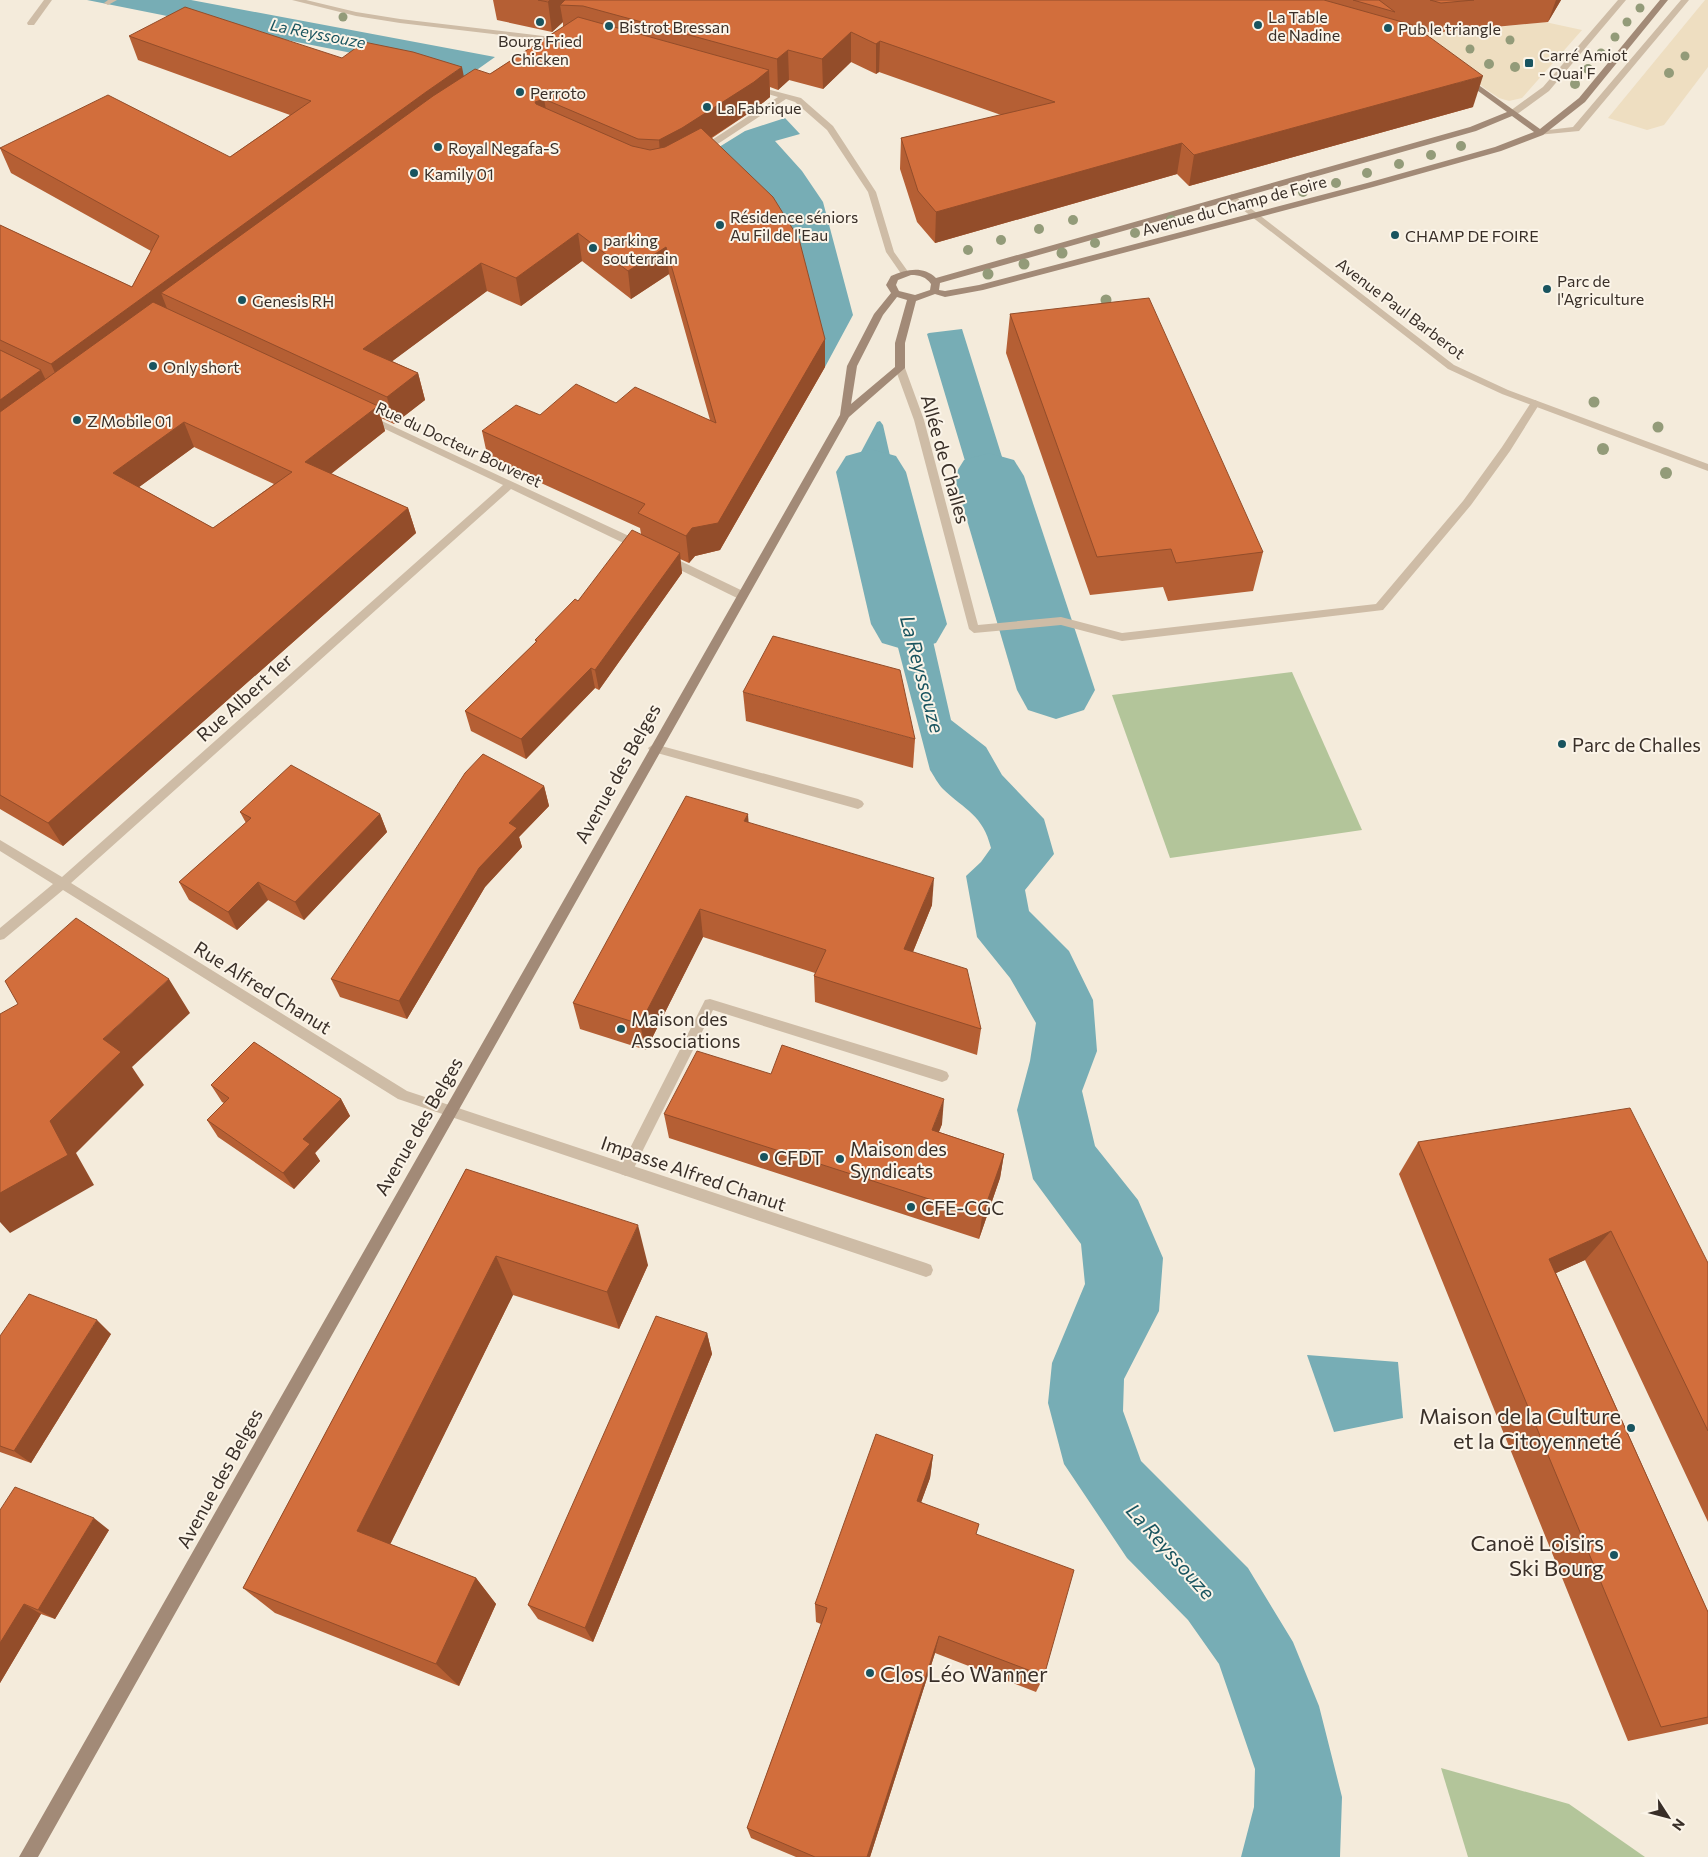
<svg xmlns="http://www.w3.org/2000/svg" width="1708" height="1857" viewBox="0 0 1708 1857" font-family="Commissioner,sans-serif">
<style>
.green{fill:#b3c59a}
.plaza{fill:#eedec1}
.water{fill:#77adb5}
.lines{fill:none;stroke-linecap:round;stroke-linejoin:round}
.river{fill:#77adb5;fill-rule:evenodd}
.lane{fill:#cebca6;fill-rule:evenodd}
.street{fill:#cebca6;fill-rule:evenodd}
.secondary{fill:#a28a77;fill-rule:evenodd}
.tree{fill:#939b79}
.wall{fill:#b55f34;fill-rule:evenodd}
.shaded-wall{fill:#934d2a}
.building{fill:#d26e3c;stroke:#934d2a;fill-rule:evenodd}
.poi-dot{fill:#19545f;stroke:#fbf4e8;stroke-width:2}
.labels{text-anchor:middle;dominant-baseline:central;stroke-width:4;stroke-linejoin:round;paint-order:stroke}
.far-poi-label{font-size:16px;fill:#392f28;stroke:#fbf4e8;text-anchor:start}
.far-water-label{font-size:16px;font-style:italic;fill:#19545f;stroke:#fbf4e8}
.far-street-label{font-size:16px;fill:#392f28;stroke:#fbf4e8}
.street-label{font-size:19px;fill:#392f28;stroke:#fbf4e8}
.poi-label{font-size:19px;fill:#392f28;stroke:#fbf4e8;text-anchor:start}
.water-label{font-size:20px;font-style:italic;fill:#19545f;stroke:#fbf4e8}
.near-poi-label{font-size:22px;fill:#392f28;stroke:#fbf4e8;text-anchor:end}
</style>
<rect width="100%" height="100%" fill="#f4ebdb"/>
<g class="green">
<polygon points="1292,672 1362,830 1170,858 1112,695"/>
<polygon points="1441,1768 1569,1804 1645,1857 1468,1857"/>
</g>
<g class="plaza">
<polygon points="1705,0 1708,0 1708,67 1664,125 1647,130 1608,118"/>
<polygon points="1545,22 1582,30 1522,98 1509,101 1499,98 1487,90 1415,36 1461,26 1462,31"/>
</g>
<g class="water">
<polygon points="87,0 191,0 495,57 464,79 377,58"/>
<polygon points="785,118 800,134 775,141 802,171 823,202 853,315 825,367 798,265 703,157 745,131"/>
<polygon points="962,329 1044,591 1001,594 1001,581 927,334 929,333"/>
<polygon points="880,421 883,425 898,491 859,496 852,469 877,422"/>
<path d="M902,505l49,215 35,27 16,28 42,44 10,35 -29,36 4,21 40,40 24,49 4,51 -15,40 13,55 43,54 25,58 -4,53 -35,68 -1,32 18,50 107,107 45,74 26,64 23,91 -2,60h-99l13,-50 1,-38 -36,-105 -31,-44 -61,-62 -63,-94 -16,-61 4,-40 33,-79 -4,-40 -48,-65 -16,-69 13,-49 6,-38 -26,-45 -33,-41 -11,-61 15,-14 10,-14c-8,-33 -26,-38 -48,-59 -5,-5 -9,-13 -13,-19l-68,-260z"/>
<polygon points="1059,641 1076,696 1038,700 1023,654 1016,646"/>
<polygon points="1307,1355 1398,1362 1403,1418 1334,1432"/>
</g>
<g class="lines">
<g class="river">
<polygon points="871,449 896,456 906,472 947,624 936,643 909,651 882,643 871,624 836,472 846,456"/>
<polygon points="989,453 1014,460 1024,476 1095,690 1084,710 1056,719 1028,710 1017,690 954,476 964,460"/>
</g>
<g class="lane">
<polygon points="44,0 52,0 34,25 28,25 27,23"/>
<polygon points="108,0 117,0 108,5 104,3"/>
<polygon points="1618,0 1626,0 1549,91 1516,115 1510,115 1510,111 1543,87"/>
<polygon points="1681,0 1689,0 1579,131 1537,135 1537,131 1540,131 1573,127"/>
<polygon points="900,365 905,368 924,420 978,625 1061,617 1122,633 1376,604 1463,501 1502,447 1532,401 1535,400 1540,403 1510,451 1471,505 1383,610 1122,641 1061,625 974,633 969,629 914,420 895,368"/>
<polygon points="654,744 858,799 862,801 864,804 862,807 858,809 650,751 648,748"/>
<polygon points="710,999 942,1070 947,1072 949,1076 947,1080 942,1082 713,1010 631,1174 626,1176 621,1174 619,1170 621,1166 705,1000"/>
</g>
<g class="street">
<polygon points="292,0 306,0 356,12 400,19 560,38 564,40 560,42 400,23 356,16"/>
<polygon points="751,85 801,98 833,126 876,192 894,252 909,273 908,275 902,275 886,252 868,192 827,130 795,102 786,99 704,153 698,153 698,149 778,97 751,89"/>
<polygon points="1232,194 1454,365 1508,390 1708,464 1708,471 1502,394 1448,369 1229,199 1228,197"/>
<polygon points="369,415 644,543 645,546 644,549 636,549 511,489 71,883 407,1091 926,1263 931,1265 933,1270 931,1275 926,1277 398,1099 63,890 4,939 0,940 0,928 53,884 0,851 0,840 62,877 503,485 366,420 366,416"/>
<polygon points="668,555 745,592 746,595 741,599 737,598 664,562 663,559 664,556"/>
</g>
<path class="secondary" d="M1660,0h8l-83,102 -42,33 -42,16 -128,36 -390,103 -38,7 -10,-3 -19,7 -11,42v25l-56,49 -811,1440h-19l821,-1442 7,-49 27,-52 17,-21 -5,-8 5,-9c15,-6 31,-11 45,2l534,-151 37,-15 -44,-32 -1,-2 4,-2 74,53 39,-31zM1512,116l22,16 -39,15 -128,36 -388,102 -34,6 -6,-1 1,-7 536,-152zM911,275c9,0 15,2 20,9l-1,6 -15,5 -16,-4 -3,-6 2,-5zM897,297l10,3 -12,43v24l-44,37 6,-38 26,-51z"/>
</g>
<g class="tree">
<circle cx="1640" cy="8" r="4.5"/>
<circle cx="343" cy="17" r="4.5"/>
<circle cx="1627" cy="22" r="4.5"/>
<circle cx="1615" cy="37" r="4.5"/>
<circle cx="1510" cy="40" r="4.5"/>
<circle cx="1470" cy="49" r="4.5"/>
<circle cx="1601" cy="53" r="4.5"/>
<circle cx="1685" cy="56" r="4.5"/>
<circle cx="1489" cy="64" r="5"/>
<circle cx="1515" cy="67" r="5"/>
<circle cx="1588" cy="69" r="5"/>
<circle cx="1669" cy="73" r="5"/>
<circle cx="1575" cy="84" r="5"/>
<circle cx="1461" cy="146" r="5"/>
<circle cx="1431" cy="155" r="5"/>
<circle cx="1399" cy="164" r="5"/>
<circle cx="1367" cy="173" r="5"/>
<circle cx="1336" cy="183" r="5"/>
<circle cx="1303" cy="192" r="5"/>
<circle cx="1073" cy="220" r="5"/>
<circle cx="1171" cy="220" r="5"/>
<circle cx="1039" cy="229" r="5"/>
<circle cx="1135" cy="233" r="5"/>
<circle cx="1001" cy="240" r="5"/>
<circle cx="1095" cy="243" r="5"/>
<circle cx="968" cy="250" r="5"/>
<circle cx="1062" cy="253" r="5.5"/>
<circle cx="1024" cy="264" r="5.5"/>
<circle cx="988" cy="274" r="5.5"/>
<circle cx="1106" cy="300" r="5.5"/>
<circle cx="1594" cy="402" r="5.5"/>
<circle cx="1658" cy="427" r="5.5"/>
<circle cx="1603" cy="449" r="6"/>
<circle cx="1666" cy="473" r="6"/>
</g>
<g class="wall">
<path d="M493,0h1068l-13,22 -116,11 -13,-4 54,78 -284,79 -12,-12 -242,69 -18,-21 -17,-53 1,-31 100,-23 -122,-43 -3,2 -25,-12 -28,27 -34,-9 -11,10 -8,-3v10l-15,12 -43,29 113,201v28l-105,183 -25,6 -6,7 -9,-4 2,14 -83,117 -4,-2 -69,71 -55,-28 -6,-20 71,-69 -1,-2 43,-39 63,-67 -1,-6 -152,-69 -6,-28 58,-16 76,-12 94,17 -41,-146 -38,25 -49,-38 -61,45 -34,-15 -95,70 26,12 7,27 -31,24 -13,-6 4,13 -54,43 77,34 8,25 -353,313 -63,-37v-584l132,62 19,-36 -140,-78 -11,-25 230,9 60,-42 -152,-55 -9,-24 213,22 122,18 26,-2 73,-47v-5l-11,10 -55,-12zM194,447l80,37 -61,44 -74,-41z"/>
<polygon points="1010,314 1263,552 1253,591 1168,601 1163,587 1090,595 1006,353"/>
<polygon points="743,692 915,739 913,768 746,721"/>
<polygon points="544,786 549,806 519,837 522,847 485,887 407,1019 340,997 331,979"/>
<polygon points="240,812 380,814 387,832 304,920 268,900 237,930 189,900 179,882 246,823"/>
<polygon points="748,823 932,905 913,952 981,1029 977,1055 815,1002 814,976 815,973 703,937 646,1050 580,1029 573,1003"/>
<polygon points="771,1074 942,1124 939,1132 1004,1154 1000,1178 979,1239 669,1138 664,1114"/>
<polygon points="211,1085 341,1099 350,1116 315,1153 320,1161 294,1189 218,1137 207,1120 224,1103 222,1102"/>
<polygon points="1418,1142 1708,1263 1708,1522 1585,1260 1556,1273 1708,1612 1708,1724 1628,1741 1399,1174"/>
<polygon points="466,1169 648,1265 619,1329 513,1295 390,1544 476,1578 496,1604 459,1686 275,1613 243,1588"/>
<polygon points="707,1333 712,1354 593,1642 538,1619 528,1605"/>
<polygon points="111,1334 31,1463 0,1452 0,1336"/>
<polygon points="933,1455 930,1478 921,1502 976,1534 1044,1676 1036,1692 935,1653 870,1857 796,1857 751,1838 747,1828 821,1624 816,1622 815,1604"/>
<polygon points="0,1510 109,1530 55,1619 41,1614 0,1683"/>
</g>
<g class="shaded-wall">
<polygon points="550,0 587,0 560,5 563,22 552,32 548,2"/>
<polygon points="1556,0 1561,0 1548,22"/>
<polygon points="851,32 851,62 823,89 822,59"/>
<polygon points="880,41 879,72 876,74 876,44"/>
<polygon points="788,50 789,80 778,90 777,59"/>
<polygon points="462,67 467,92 161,293 168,311 62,389 51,364 426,92"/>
<polygon points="769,70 770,97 755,109 684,155 661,167 659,140"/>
<polygon points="1483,76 1473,107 1189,186 1194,155"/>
<polygon points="544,99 549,126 539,129 535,102"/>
<polygon points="1182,143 1177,174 935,243 936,212"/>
<polygon points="578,233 582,261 521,306 516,278"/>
<polygon points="666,247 669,274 631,299 628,271"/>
<polygon points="481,263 487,291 371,377 363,349"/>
<polygon points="825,339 825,367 720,550 695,556 689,563 686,536"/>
<polygon points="41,370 53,395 0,435 0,400"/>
<polygon points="418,373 425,400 394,424 387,397"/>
<polygon points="378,406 385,431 314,487 305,462"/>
<polygon points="184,422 194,447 124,498 113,473"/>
<polygon points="408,508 416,533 63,846 48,823"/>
<polygon points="680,553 682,573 599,690 595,670"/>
<polygon points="591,668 595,688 526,759 521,739"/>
<polygon points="544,786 549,806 519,837 522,847 485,887 407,1019 399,1001 479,868 509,823"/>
<polygon points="380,814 387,832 304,920 295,902"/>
<polygon points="748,814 750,843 744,821"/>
<polygon points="934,878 932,905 903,976 904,949"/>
<polygon points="258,882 268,900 237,930 228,912"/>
<polygon points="700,909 703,937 646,1050 640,1024"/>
<polygon points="169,979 190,1013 132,1067 144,1085 76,1153 94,1185 10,1233 0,1222 0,1193 50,1121 103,1039"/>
<polygon points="341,1099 350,1116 315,1153 320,1161 294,1189 283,1173 303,1139"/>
<polygon points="944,1099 942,1124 930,1154 932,1130"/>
<polygon points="1004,1154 1000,1178 979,1239 982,1216"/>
<polygon points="638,1225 648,1265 619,1329 607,1292"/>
<polygon points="1611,1231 1585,1260 1525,1287 1549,1259"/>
<polygon points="496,1256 513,1295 383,1559 357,1531"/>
<polygon points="97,1320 111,1334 31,1463 14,1451"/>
<polygon points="707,1333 712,1354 593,1642 585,1628"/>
<polygon points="933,1455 930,1478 914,1522 917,1501"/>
<polygon points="94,1518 109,1530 55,1619 38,1610"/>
<polygon points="476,1578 496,1604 459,1686 436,1664"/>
<polygon points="24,1604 41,1614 0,1683 0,1643"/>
<polygon points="939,1636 935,1653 870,1857 867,1857"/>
</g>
<g class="building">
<polygon points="538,0 550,0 548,2"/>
<polygon points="565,0 1324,0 1413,25 1483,76 1194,155 1182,143 936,212 918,191 901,138 1055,102 880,41 876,44 851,32 822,59 788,50 777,59 583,6 560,5"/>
<polygon points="1353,0 1379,0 1395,12"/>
<polygon points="1430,0 1474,0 1441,3"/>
<polygon points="185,7 342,58 364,42 413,52 462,67 426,92 51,364 0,340 0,225 132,287 159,236 0,148 108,95 230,157 311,101 129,36"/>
<polygon points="578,17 769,70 754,82 682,128 659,140 638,139 544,99 535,102 536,104 632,146 650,150 665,147 701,128 773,197 799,239 825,339 718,523 692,528 686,536 638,513 645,504 482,431 516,405 540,415 576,384 616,403 635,387 716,423 666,247 628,271 578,233 516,278 481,263 363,349 418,373 387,397 161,293 433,96 475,69 490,74"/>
<polygon points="1149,298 1263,552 1176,563 1171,549 1097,557 1010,314"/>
<path d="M153,302l225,104 -73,56 103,46 -360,315 -48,-28v-383zM184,422l108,50 -79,56 -100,-55z"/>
<polygon points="0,350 41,370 0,400"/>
<polygon points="632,530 680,553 595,670 591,668 521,739 465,711 537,641 535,640 575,599 578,601"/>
<polygon points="773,636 900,670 915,739 743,692"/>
<polygon points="483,754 544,786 509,823 517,828 479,868 399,1001 331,979 465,773"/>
<polygon points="291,765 380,814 295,902 258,882 228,912 179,882 251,818 240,812"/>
<polygon points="686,796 748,814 744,821 934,878 904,949 967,969 981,1029 814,976 826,950 700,909 640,1024 573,1003"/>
<polygon points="76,918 169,979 103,1039 121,1052 50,1121 68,1155 0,1193 0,1014 18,1004 5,981"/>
<polygon points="254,1042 341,1099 303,1139 310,1144 283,1173 207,1120 229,1098 211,1085"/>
<polygon points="782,1045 944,1099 932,1130 1004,1154 982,1216 664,1114 697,1051 771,1074"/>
<polygon points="1630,1108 1708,1263 1708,1431 1611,1231 1549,1259 1708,1612 1708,1717 1661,1727 1418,1142"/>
<polygon points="466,1169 638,1225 607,1292 496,1256 357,1531 476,1578 436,1664 243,1588"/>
<polygon points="29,1294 97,1320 14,1451 0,1446 0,1336"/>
<polygon points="656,1316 707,1333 585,1628 528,1605"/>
<polygon points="876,1434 933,1455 917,1501 979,1524 976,1534 1074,1570 1044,1676 939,1636 867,1857 815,1857 747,1828 827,1608 815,1604"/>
<polygon points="15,1487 94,1518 38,1610 24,1604 0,1643 0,1510"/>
</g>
<g class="poi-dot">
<circle cx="540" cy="22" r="5"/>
<circle cx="1258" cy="25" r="5"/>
<circle cx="609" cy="26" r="5"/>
<circle cx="1388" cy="28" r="5"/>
<rect x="1524" y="58" width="10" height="10" rx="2.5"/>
<circle cx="520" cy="92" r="5"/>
<circle cx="707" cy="107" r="5"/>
<circle cx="438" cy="147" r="5"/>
<circle cx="414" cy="173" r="5"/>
<circle cx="720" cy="225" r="5"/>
<circle cx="1395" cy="235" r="5"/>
<circle cx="593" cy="248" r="5"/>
<circle cx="1547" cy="289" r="5"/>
<circle cx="242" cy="300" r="5"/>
<circle cx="153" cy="366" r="5"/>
<circle cx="77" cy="420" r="5"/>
<circle cx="1562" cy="744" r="5"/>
<circle cx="621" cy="1029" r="5"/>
<circle cx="764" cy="1157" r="5"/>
<circle cx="840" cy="1159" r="5"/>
<circle cx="911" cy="1207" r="5"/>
<circle cx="1631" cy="1428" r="5"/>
<circle cx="1614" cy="1555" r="5"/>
<circle cx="870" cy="1673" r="5"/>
</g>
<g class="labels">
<g class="far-poi-label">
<text x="1268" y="16">La Table<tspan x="1268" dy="18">de Nadine</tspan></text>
<text x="619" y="26">Bistrot Bressan</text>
<text x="1398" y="28">Pub le triangle</text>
<text x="540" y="40" text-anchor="middle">Bourg Fried<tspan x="540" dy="18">Chicken</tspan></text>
<text x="1539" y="54">Carré Amiot<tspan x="1539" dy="18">- Quai F</tspan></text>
<text x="530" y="92">Perroto</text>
<text x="717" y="107">La Fabrique</text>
<text x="448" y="147">Royal Negafa-S</text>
<text x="424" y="173">Kamily 01</text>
<text x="730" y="216">Résidence séniors<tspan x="730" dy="18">Au Fil de l'Eau</tspan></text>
<text x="1405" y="235">CHAMP DE FOIRE</text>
<text x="603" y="239">parking<tspan x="603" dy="18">souterrain</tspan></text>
<text x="1557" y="280">Parc de<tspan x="1557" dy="18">l'Agriculture</tspan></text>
<text x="252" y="300">Genesis RH</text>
<text x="163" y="366">Only short</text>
<text x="87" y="420">Z Mobile 01</text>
</g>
<g class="far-water-label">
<text transform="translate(318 33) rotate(11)">La Reyssouze</text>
</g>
<g class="far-street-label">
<text transform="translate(1234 205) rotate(-15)">Avenue du Champ de Foire</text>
<text transform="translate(1401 308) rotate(37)">Avenue Paul Barberot</text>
<text transform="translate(459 444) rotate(25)">Rue du Docteur Bouveret</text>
</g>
<g class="street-label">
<text transform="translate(946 459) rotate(74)">Allée de Challes</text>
<text transform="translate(244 697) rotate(-42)">Rue Albert 1er</text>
<text transform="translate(617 773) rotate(-61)">Avenue des Belges</text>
<text transform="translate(263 987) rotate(32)">Rue Alfred Chanut</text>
<text transform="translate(418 1126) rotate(-60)">Avenue des Belges</text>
<text transform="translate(694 1173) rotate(19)">Impasse Alfred Chanut</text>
<text transform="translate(219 1478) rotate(-61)">Avenue des Belges</text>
</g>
<g class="poi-label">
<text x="1572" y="744">Parc de Challes</text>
<text x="631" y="1018">Maison des<tspan x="631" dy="22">Associations</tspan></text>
<text x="850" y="1148">Maison des<tspan x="850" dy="22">Syndicats</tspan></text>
<text x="774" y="1157">CFDT</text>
<text x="921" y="1207">CFE-CGC</text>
</g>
<g class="water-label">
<text transform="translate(923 674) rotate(75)">La Reyssouze</text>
<text transform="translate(1171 1551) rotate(48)">La Reyssouze</text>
</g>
<g class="near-poi-label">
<text x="1621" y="1415">Maison de la Culture<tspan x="1621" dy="25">et la Citoyenneté</tspan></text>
<text x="1604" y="1542">Canoë Loisirs<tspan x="1604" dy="25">Ski Bourg</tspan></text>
<text x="880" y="1673" text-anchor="start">Clos Léo Wanner</text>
</g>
</g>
<g transform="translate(1668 1817) rotate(126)" stroke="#fbf4e8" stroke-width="4" paint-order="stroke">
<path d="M0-4L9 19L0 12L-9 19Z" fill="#392f28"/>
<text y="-8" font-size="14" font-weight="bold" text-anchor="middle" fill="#392f28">N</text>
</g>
</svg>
